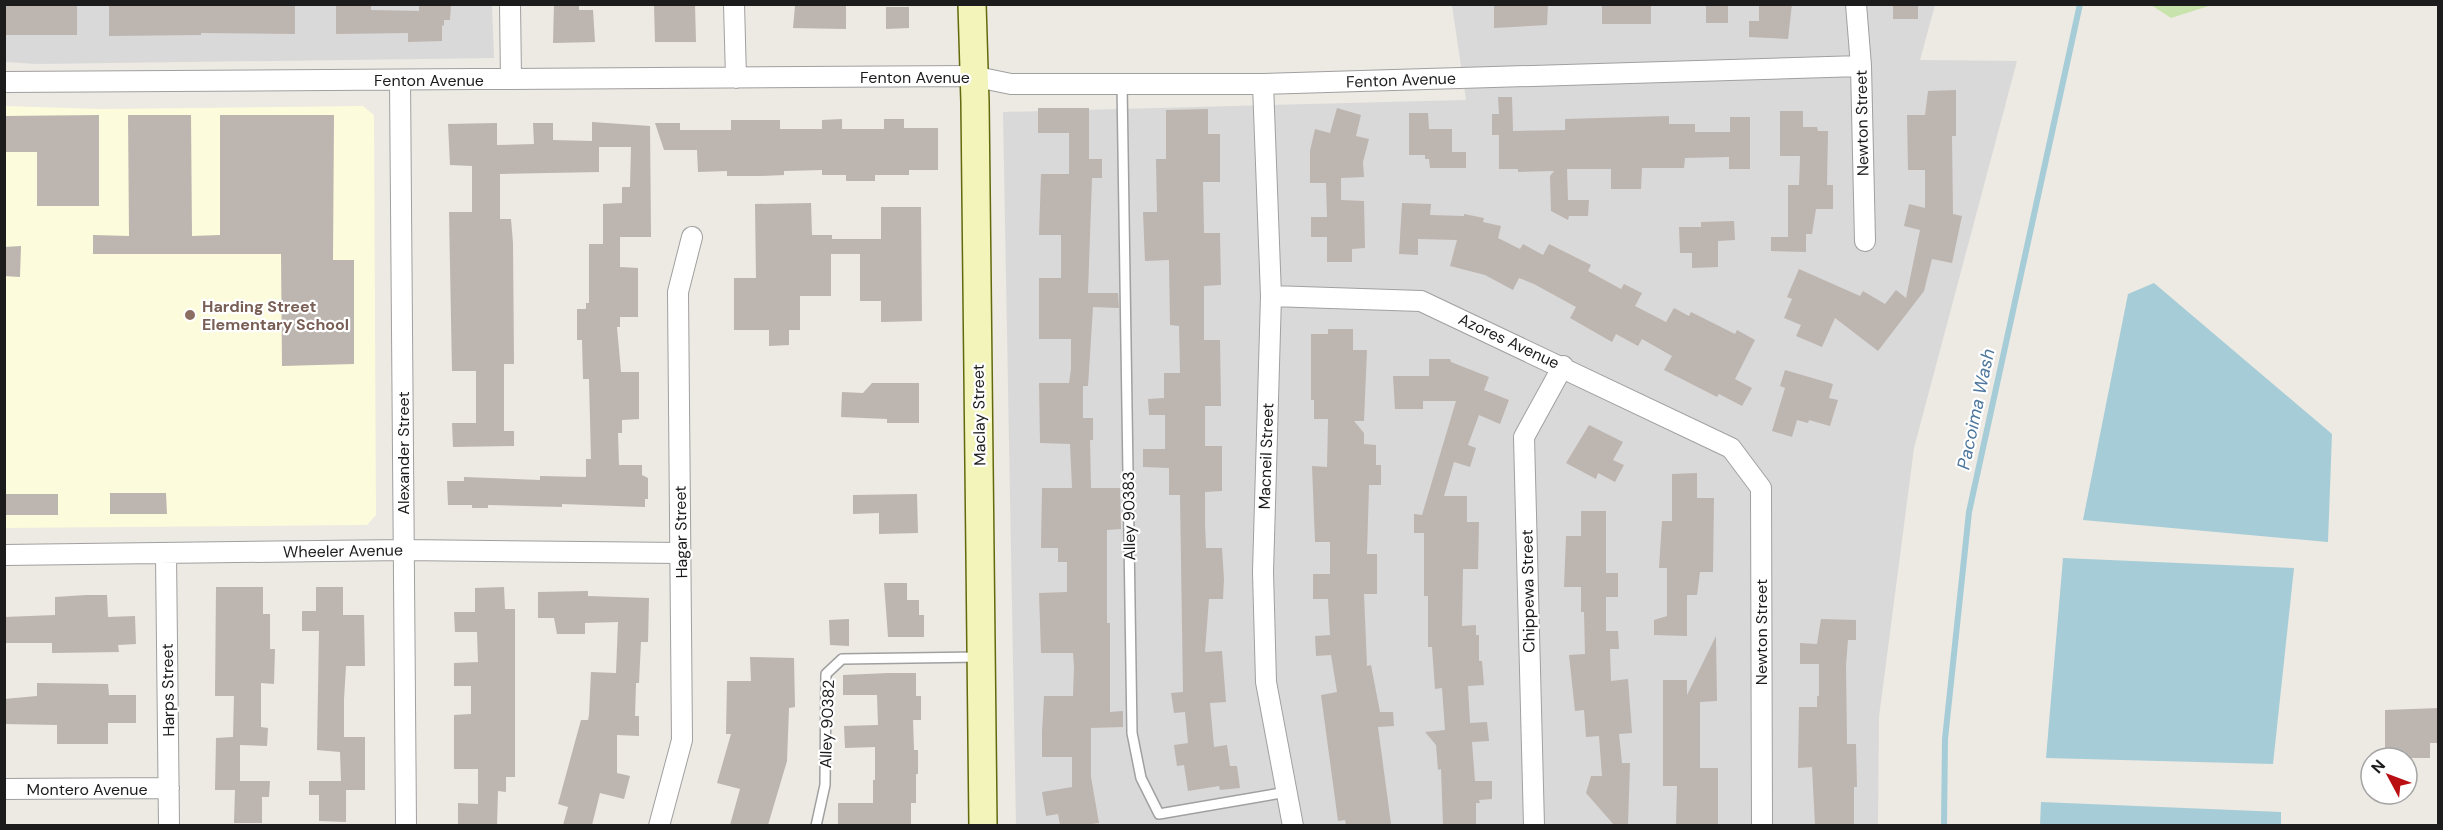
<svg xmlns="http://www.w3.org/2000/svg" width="2443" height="830" font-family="'DM Sans',sans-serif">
  <rect width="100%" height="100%" fill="#ede9e3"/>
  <path fill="#dad9d9" d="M4,5h488l2,53 -457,6 -32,-2z
    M1452,5h483l-15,55 97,1 -103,387 -35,269 -1,108h-862l-13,-713 463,-12z"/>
  <path fill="#fcfbdc" d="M5,106l96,3 262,-3 11,9 2,400 -9,10 -362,3z"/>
  <path fill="#c8e4ac" d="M2151,5h61l-41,13z"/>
  <path fill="#a6cdd7" d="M2154,283l178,151 -4,108 -245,-22 45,-226z
    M2063,558l231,10 -21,196 -227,-6z
    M2041,802l240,10v13h-241z"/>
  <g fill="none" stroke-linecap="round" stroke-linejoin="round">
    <path stroke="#a6cdd7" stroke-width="6" d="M1944,826l1,-87 24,-227 111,-508"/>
  </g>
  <path fill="#bdb5b0" d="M4,4h73v31h-73z
    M109,4h186v30l-94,-1v2l-92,1z
    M336,4h35v6l48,1v-7h32l-1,16h-6v6l-2,-1v16l-34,1v-9l-72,1z
    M554,4h25v6h14l2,32 -42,1z
    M654,4h41l1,38h-41z
    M1494,4h54l-1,21 -53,3z
    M1602,4h49v20h-49z
    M1706,4h22v19h-22z
    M1759,4h33l-4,35 -39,-2v-16h10z
    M1893,4h25v15h-25z
    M795,6h51v23l-53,-1z
    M886,7h23v21l-23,1z
    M1956,90v46h-4l1,78 9,2 -10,47 -20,-4 -8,32 -46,60 -43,-33 -13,29 -26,-11 5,-11 -17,-7 8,-19 -5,-2 12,-28 61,27 3,-5 22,13 11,-14 10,8 14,-68 -16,-4 5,-22 16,4v-38h-17l-1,-55h18l3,-24z
    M1498,97h14l1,34 52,-1v-11l104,-3v8h26v8h35v-15h20v52h-21v-12l-44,1 -1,10h-42l-1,21h-30v-20h-44l1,31h21l-1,16h-19l-1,4 -17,-9 -1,-35 4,-5 -36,1v-3h-19v-34h-7v-21h7z
    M1038,108h51v51h13v19h-10l-4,115h30l1,15 -26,-1 -5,79h-5v32h10v22h-3l1,48h29l1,41 -14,1v93h3v89l13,-1v16l-32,1v49l8,46 -16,2h-23l-2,-11 -12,2 -4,-24 30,-5v-30h-30v-25l2,-36h29l1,-29 -1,-14h-32l-2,-60 28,-1v-30h-9v-14h-17l1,-60h30l-2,-44 -30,-1 -1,-60h30l2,-14v-30h-32v-61h22v-43h-22l2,-61h28v-41h-31z
    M1337,108l24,7 -5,21 13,3 -6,23 1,15 -23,1v22l23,1 1,47 -13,1v13h-25v-25h-16v-20h16l-1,-34h-16v-32l5,-22 15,4z
    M1208,109v25h12v48h-17l1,51h16l1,52 -17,1v54h16l1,66h-16v40h17v45l-17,1v33l1,23h16l2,31 -1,20h-14l-4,53 17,-1 4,51 -16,1 4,44 13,-2 3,21h7l3,22 -20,2 -1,-4 -31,5 -4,-26 -7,1 -3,-21 14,-2 -3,-31 -11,1 -3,-20 12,-1 -3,-197h-11v-27l-26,-1v-18h22v-34h-16l-1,-16 16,-1v-25h16l-1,-47 -9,-1 -1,-65 -24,1 -2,-49h14l-1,-53h10v-49z
    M1780,111h23v16h14l1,4h10l-1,54h6v24h-17l-4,25h-6v18l-35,-1v-14h17v-52h11l1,-29h-20z
    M1409,113h19l1,16h23v23h14v16h-36l-1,-9h-4v-4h-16z
    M99,115v91h-62v-54h-33v-36z
    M128,115h63l1,121 28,-1v-120h114l-1,145h21v104l-72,2 -1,-112h-188v-19l36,1z
    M842,119v10h42v-10h20v9h34v42h-29v5h-34v6h-29v-6h-24v-5l-38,1v4l-25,1h-32v-5l-29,1 -1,-22h-33l-9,-27h25v7h51v-10h49v9h42v-9z
    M592,122l58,4 1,111h-31v30l18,1v49h-18v10h-3l4,45h18v47l-17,1v13h-4l1,32h23v10l6,3v21h-3v8l-83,-3v3l-74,-2v3h-16v-3h-24l-1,-24h17v-4l76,3v-4l46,1v-18h5l-2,-80h-6l-1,-39h-5v-31h9v-6h3v-59h14v-40l19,-1v-16h8l1,-40h-32v25l-99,2v45h11l2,24 1,121h-10v67h10v15l-61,1 -1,-24h24v-52h-24l-3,-159h23v-46l-22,-1 -2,-41 49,-1v22l37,-1 -1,-21h20v17l39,1z
    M811,203l1,32h20v4h49v-32h40l1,114 -41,1v-21h-21v-47h-29v42h-31v34h-11v15l-20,1v-16h-35v-52h22l-1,-74z
    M1402,203l29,1 -1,11 34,1v-2l20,4 -1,4 18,4 -3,12 22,11 3,-5 20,11 6,-11 42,21 -3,6 33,18 3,-5 18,9 -7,13 31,16 8,-14 15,8 2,-4 44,22 2,-4 18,10 -20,39 17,9 -10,18 -23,-12 -2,3 -53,-27 8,-14 -30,-17 -4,7 -22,-12 -4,8 -42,-24 6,-11 -42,-23 -15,-6 -6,12 -28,-15 -35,-9 7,-26 -39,-1v16l-19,-1z
    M1734,221l1,19 -17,1v26l-26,1v-15h-12l-1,-26h22v-5z
    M21,246l-1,31 -16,-1v-29z
    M1328,329h25v21h14l-3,71h-10l10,12v11l12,1v20h5v20h-12l-2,69h10v40h-13l3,72 4,-1 9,47h13l1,14 -16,1 13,97 -45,1 -1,-5 -7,1 -17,-126 16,-3 -6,-37 -15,1 -1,-20 15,-1 -2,-36h-15v-25h17v-32h-15l-3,-76 15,1 1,-48h-14v-19h-3v-66h17z
    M1429,359h21l1,3 38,15 -5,13 25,10 -9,24 -21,-9 -11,30 8,3 -6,19 -16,-5 -10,34h23v26h12l-1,47h-15l-1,57 14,-1v10h3v26h3l2,24 -16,1 2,37 17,-1 2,19 -17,1 3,39h17v18l-13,1 1,3h-4v22h-33l-2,-56 -3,1 -2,-25 -11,-13 20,-2 -3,-42 -7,1 -3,-42h-4v-51h-4v-63h-10v-19l8,1 34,-114h-33v8h-28l-2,-33h36z
    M1785,370l48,14 -4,14 9,2 -8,26 -21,-6 -1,3 -11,-3 -5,17 -20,-6 13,-43 -5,-2z
    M872,383h47v40h-32v-4l-46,-2 1,-25 21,1z
    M1589,425l34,17 -10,18 11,5 -9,17 -17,-9 -2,6 -30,-16z
    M1697,473v25h17l-1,74h-13l-3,23h-10v41l-33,-1v-15l13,-4v-48h-8l3,-47h10v-47z
    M110,493h56l1,21h-57z
    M4,494h54v21h-54z
    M917,494l1,39 -39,1v-21l-26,1v-19z
    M1581,511h25v62h12v24h-12v34h12l1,18h-9l1,32 17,-2 4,54 -13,1 3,29h8l-2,62h-14l-28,-32 5,-17h11l-3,-40 -13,1 -2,-27 -9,1 -6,-56 16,-1 -1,-42h-3v-25h-17l2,-51h15z
    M884,583h23v17h12v15h5v22h-36z
    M216,587h47v27h7v35h5l-1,35 -13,-1v44l7,1 -1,18 -27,-1v36h30l-1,16h-7v26h-28l1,-33h-20l1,-52 17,-1 1,-41h-19z
    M316,587h27v28h21l1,51h-19l-2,33v38h21v53h-19v32l-27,-1v-26h-10v-14h32l-1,-29 -23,-2 2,-119h-17v-20h14z
    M504,587l1,22h10v168h-9v15l-8,-1 -1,34h-39v-22l20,1v-35h-24v-54l17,-1v-28h-17v-23l24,-1 -1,-30h-22l-1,-20h21v-24z
    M588,591v5l61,2 -1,44h-7l-2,41h-3l-1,33h4v20l-22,-1v38l13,3 -6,23 -24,-6 -8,32h-29l5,-18 -10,-3 23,-84h7l1,-5 2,-43 25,1 2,-51 -33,1v11h-28l-3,-16h-16v-26z
    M86,595h21l1,22 27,-1 1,28 -18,1 1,7 -67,1v-10h-48v-26l51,-2v-18z
    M849,619v27l-19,-1 -1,-25z
    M1821,619l35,1v20h-8l-2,25 1,79h9l1,43h-3v38h-39l-3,-58 -14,1 1,-61h18v-11h2v-32h-19v-21l17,1z
    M1716,636l1,65 -17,1v66h18v57h-42l1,-39h-14v-106h24v15z
    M750,657l44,1 1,49 -6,1 -2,53 -19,64h-38l10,-36 -23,-6 14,-49h-5l1,-53h24z
    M888,673h28v23h5v24h-8l1,30h4v24h-2v29h-5v22h-73v-22h35v-23h2v-33l-30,1 -1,-22 34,-1 -1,-30h-34v-20z
    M37,683l71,1 1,11h27v28h-28v21h-51v-19l-53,-1v-25l33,-3z
    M2439,708v35h-9v15h-45v-48z"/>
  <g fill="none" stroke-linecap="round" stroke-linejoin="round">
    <g stroke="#a0a0a0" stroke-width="12">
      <path id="lane" d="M1122,84l10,649 9,45 18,36 128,-22
        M816,826l9,-41 1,-111 16,-15 137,-2"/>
    </g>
    <g stroke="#a0a0a0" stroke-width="22">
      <path id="street" d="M510,4l1,75
        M734,4l2,74
        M1856,4l5,62 4,175
        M400,80l6,746
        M4,82l968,-6 39,8h252l598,-18
        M1263,84l8,212 -8,276 3,110 27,144
        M1271,296l150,5 310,147 30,40 1,338
        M166,554l3,272
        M4,555l400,-5 277,3
        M4,789l165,-1
        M659,826l23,-86 -4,-448 14,-55
        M1534,826l-10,-389 39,-71"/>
    </g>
    <g stroke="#626a0d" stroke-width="30">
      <path id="secondary" d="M972,4l3,98 8,724"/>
    </g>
    <use href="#lane" stroke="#fff" stroke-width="9"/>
    <use href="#street" stroke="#fff" stroke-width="20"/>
    <use href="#secondary" stroke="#f2f4b9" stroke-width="27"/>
  </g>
  <circle fill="#8d6e63" stroke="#fff" stroke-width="2" cx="190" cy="315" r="6"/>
  <g text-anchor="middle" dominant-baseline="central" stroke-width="4.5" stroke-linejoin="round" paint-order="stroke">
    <g font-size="16" fill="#1c1c1c" stroke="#fff">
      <text x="915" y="77">Fenton Avenue</text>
      <text x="429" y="80">Fenton Avenue</text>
      <text transform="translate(1401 80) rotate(-2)">Fenton Avenue</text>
      <text transform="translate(1862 123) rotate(-91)">Newton Street</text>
      <text transform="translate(1509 341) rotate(25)">Azores Avenue</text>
      <text transform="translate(979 415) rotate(-91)">Maclay Street</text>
      <text transform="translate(403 453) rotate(-90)">Alexander Street</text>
      <text transform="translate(1266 456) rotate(-88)">Macneil Street</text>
      <text transform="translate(1129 516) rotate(-91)">Alley 90383</text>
      <text transform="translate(681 532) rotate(-91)">Hagar Street</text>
      <text transform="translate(343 551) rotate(-1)">Wheeler Avenue</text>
      <text transform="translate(1528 591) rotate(-91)">Chippewa Street</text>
      <text transform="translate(1761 632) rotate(-90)">Newton Street</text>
      <text transform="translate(168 690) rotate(-91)">Harps Street</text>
      <text transform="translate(827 724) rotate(-88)">Alley 90382</text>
      <text x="87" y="789">Montero Avenue</text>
    </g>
    <g font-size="16" font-weight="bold" fill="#785e54" stroke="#fff" text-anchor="start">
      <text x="202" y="306">Harding Street<tspan x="202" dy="18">Elementary School</tspan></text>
    </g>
    <g font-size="18" font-style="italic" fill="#4e779d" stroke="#fff">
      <text transform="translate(1976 409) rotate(-78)">Pacoima Wash</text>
    </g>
  </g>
  <rect width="2443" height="830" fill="none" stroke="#1c1c1c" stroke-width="12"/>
  <g transform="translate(2389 776) rotate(311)"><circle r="28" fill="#ffffff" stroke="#a4a4a4" stroke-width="1.5"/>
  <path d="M0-4.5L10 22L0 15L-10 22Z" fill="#b90f13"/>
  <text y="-9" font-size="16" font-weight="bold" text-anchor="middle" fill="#1c1c1c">N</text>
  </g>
</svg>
